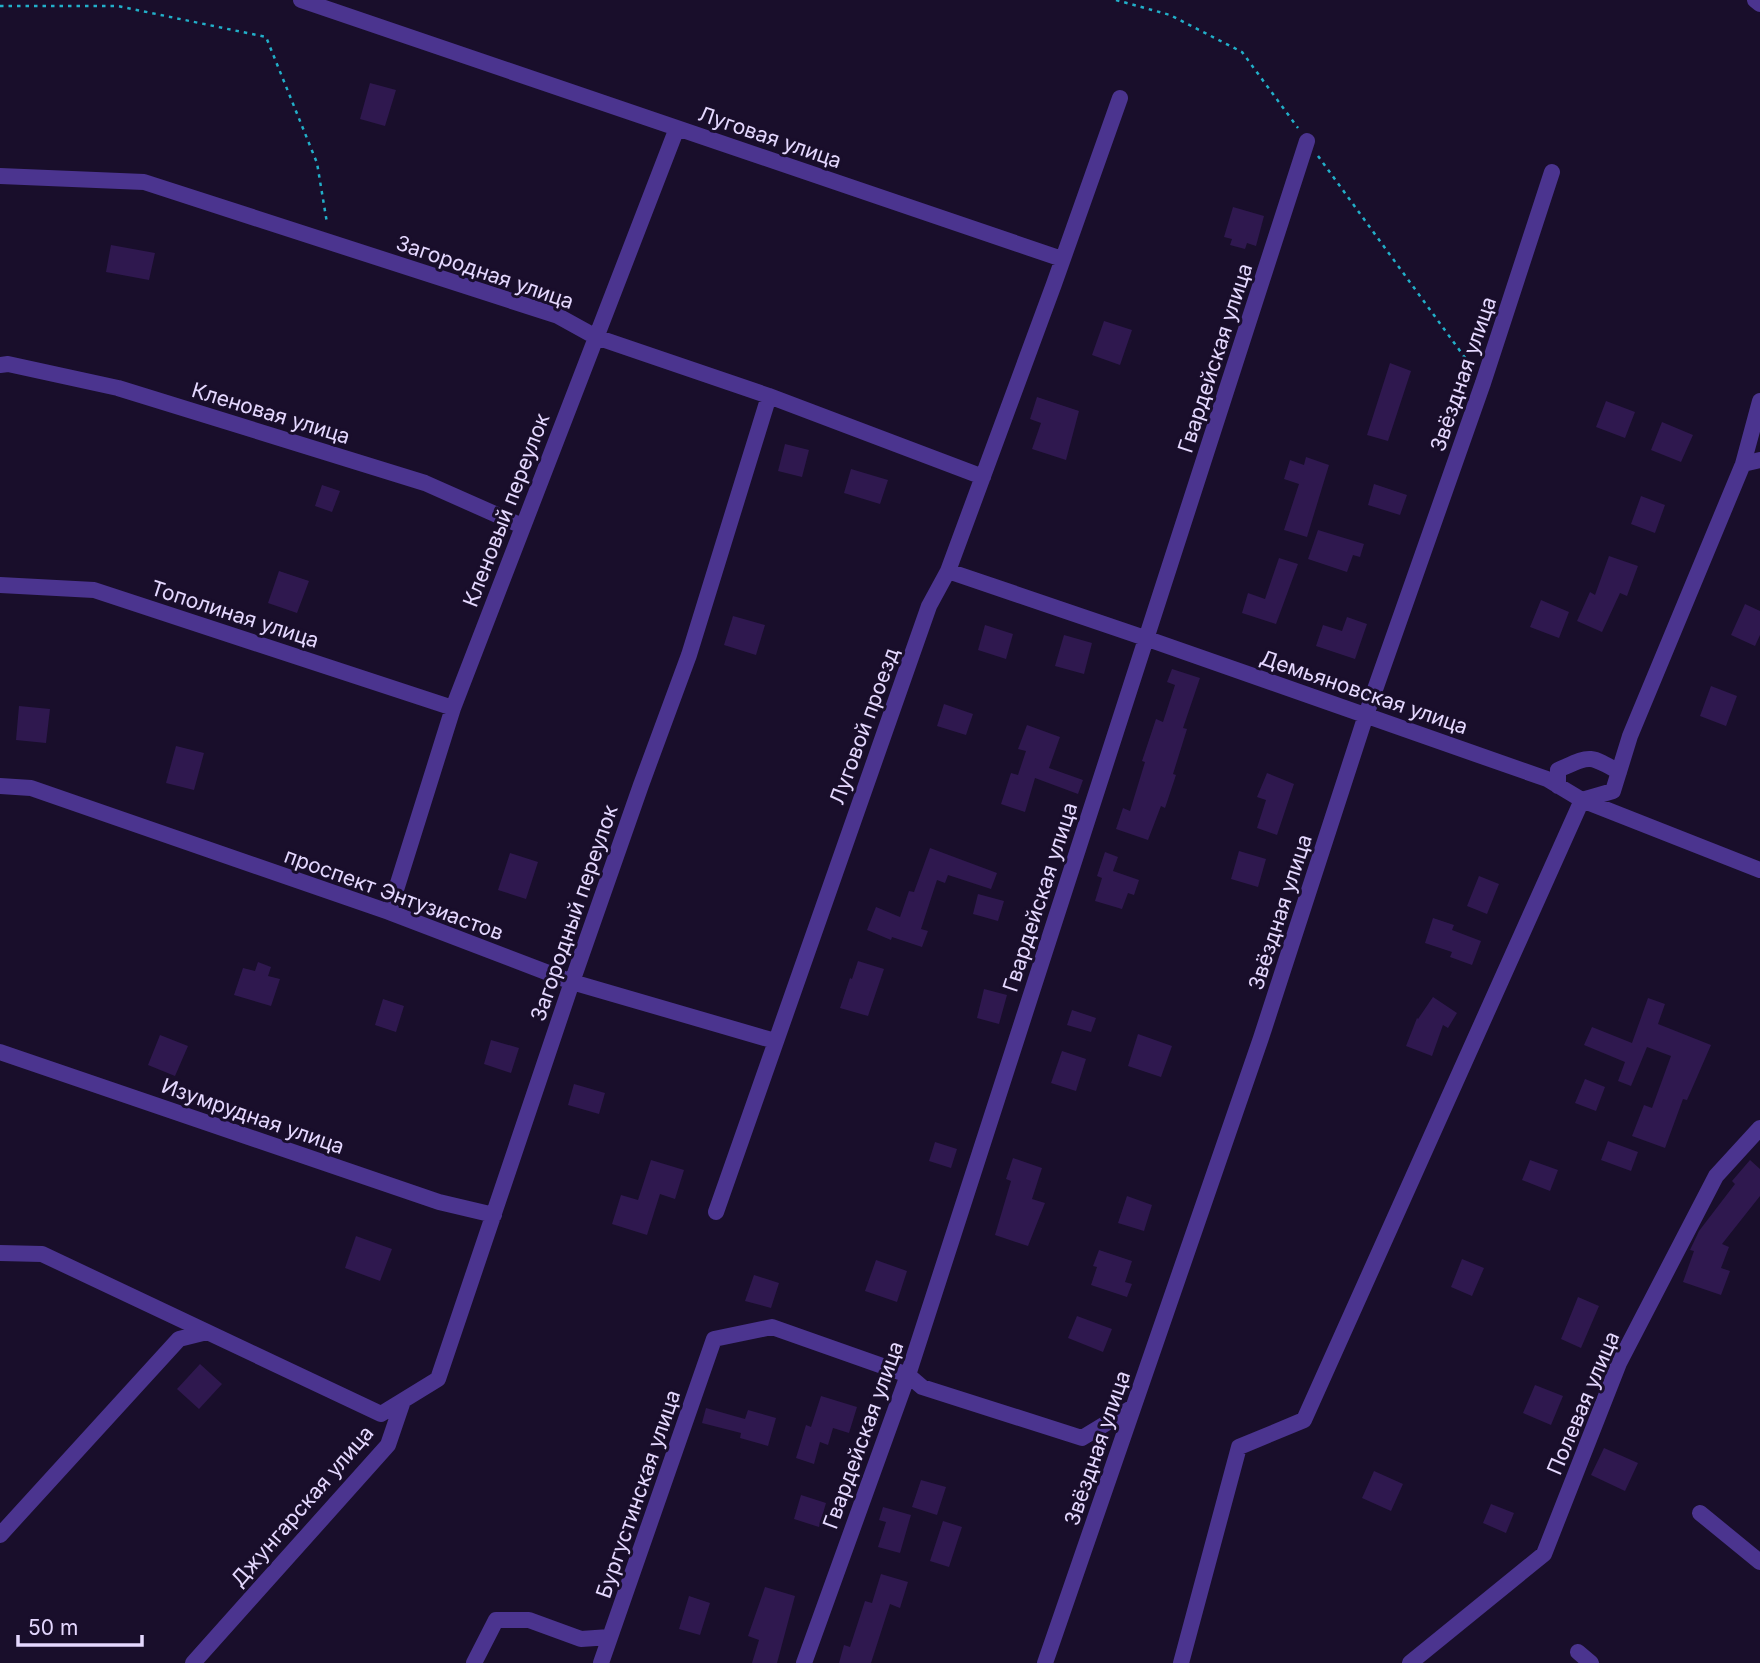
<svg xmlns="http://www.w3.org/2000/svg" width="1760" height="1663" font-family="Inter,sans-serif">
  <rect width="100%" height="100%" fill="#190e2b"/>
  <path fill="#2f184f" d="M370,83l26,7 -11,36 -25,-7z
    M1233,207l31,9 -8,30 -9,-3 -2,6 -15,-4 2,-6 -8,-2z
    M111,245l44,8 -6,27 -43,-8z
    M1104,321l28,9 -12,35 -28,-10z
    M1390,363l21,8 -23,70 -21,-6z
    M1037,397l42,14 -13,49 -34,-11 9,-26 -11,-4z
    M1606,401l29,11 -10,26 -29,-11z
    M1662,422l31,13 -12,27 -30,-12z
    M785,444l24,6 -7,27 -24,-6z
    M1306,457l23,8 -22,72 -23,-7 15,-46 -15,-5 6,-19 14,5z
    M851,469l37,11 -8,24 -36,-11z
    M1374,484l33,11 -7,20 -32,-10z
    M322,485l18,6 -8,21 -17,-6z
    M1641,496l24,9 -10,28 -24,-9z
    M1318,530l46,14 -4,13 -7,-2 -6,17 -39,-13z
    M1609,556l29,10 -11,30 -7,-3 -18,39 -25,-11 13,-29 5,3z
    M1279,558l19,6 -22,60 -34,-11 6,-20 17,6z
    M279,571l30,10 -12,32 -29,-10z
    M1541,600l28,12 -10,26 -29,-11z
    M1745,604l15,7v24l-5,11 -24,-11z
    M733,616l32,9 -9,30 -32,-10z
    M1347,617l20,7 -12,35 -39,-13 7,-21 19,6z
    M985,625l28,9 -7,25 -28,-9z
    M1064,635l28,8 -8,31 -29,-8z
    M1172,669l28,9 -17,50 4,1 -14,45 3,1 -11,33 -4,-2 -13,34 -32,-11 7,-21 7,3 15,-49 -3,-1 14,-42 7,3 12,-37 -8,-3z
    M1711,686l26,10 -11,30 -26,-10z
    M944,704l29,10 -7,21 -29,-9z
    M19,706l31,3 -4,34 -30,-3z
    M1027,725l33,12 -11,31 34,12 -5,14 -43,-16 -10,34 -24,-8 10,-31 7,2 8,-24 -8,-2z
    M176,746l28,7 -10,37 -28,-7z
    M1267,773l27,11 -17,51 -20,-7 9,-28 -9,-3z
    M930,848l67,25 -6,16 -43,-14 -3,8 -8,-3 -16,49 7,2 -6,16 -30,-10 -1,3 -24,-10 9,-23 24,10 9,-26 5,1z
    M1239,851l27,8 -8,28 -27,-8z
    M1105,852l13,5 -5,14 26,9 -5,15 -6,-2 -6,16 -27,-8 7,-23 -5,-2z
    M510,853l28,9 -12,37 -28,-9z
    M1479,876l20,8 -12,30 -20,-8z
    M978,894l26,7 -6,20 -25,-7z
    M1433,918l21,7 -2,5 29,11 -9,24 -22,-8 2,-5 -27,-9z
    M858,961l26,8 -16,47 -28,-8 10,-30 2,1z
    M258,962l13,5 -3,9 12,3 -9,27 -37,-11 9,-27 12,3z
    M984,989l23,6 -8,29 -22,-6z
    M1433,997l24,16 -9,15 -5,-3 -11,31 -26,-10 11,-28 1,1z
    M1648,998l17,6 -7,20 53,21 -24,55 -4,-1 -18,49 -33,-12 12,-31 8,3 19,-52 -24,-9 -16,39 -13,-5 7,-19 -41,-17 8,-18 40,16z
    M383,999l21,7 -8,26 -21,-7z
    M1072,1010l24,8 -5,14 -24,-7z
    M1138,1034l34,12 -11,31 -33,-11z
    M160,1035l28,11 -13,30 -27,-11z
    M491,1040l28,8 -8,25 -27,-9z
    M1062,1051l24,8 -10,32 -25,-8z
    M1585,1079l20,8 -9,24 -21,-8z
    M574,1084l31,9 -6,21 -31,-9z
    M1608,1141l30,11 -7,19 -30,-11z
    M935,1142l22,7 -6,19 -22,-7z
    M1013,1158l29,10 -10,31 13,4 -17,43 -33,-11 16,-54 -5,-2z
    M651,1160l33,10 -9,29 -15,-5 -13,41 -35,-11 9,-29 17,5z
    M1530,1160l28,10 -8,21 -28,-11z
    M1750,1160l10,9v27l-38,48 7,3 -8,21 9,3 -9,24 -38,-13 11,-31 -4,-1 9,-19 36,-47 -3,-3z
    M1127,1196l25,9 -8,26 -26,-8z
    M356,1236l36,13 -12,32 -35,-13z
    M1099,1250l33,11 -7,21 7,2 -5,13 -36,-12 6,-18 -4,-1z
    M1462,1259l22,9 -12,28 -21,-9z
    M876,1260l31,11 -10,31 -32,-11z
    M754,1275l25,8 -8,25 -26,-7z
    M1578,1297l21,9 -18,42 -20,-9z
    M1077,1316l35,13 -9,23 -35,-14z
    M200,1364l22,20 -23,25 -22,-20z
    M1535,1385l28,11 -12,29 -28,-12z
    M821,1396l36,11 -8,26 -16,-5 -5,17 -8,-3 -6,22 -18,-6 10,-33 5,2z
    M706,1408l39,11 3,-9 28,8 -8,28 -28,-8 1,-5 -39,-10z
    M1604,1448l34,15 -13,28 -34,-16z
    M1374,1471l29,13 -12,27 -29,-13z
    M921,1480l25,7 -9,28 -25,-8z
    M801,1495l25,8 -7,24 -25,-8z
    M1491,1504l23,9 -8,20 -23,-10z
    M883,1507l28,8 -11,38 -22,-6 8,-25 -7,-2z
    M943,1521l19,6 -13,40 -19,-6z
    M881,1574l27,8 -8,26 -10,-4 -19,59h-32l5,-18 6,2 15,-46 7,2z
    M765,1587l30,9 -18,67h-25l7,-23 -11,-4z
    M689,1596l21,7 -10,32 -21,-6z"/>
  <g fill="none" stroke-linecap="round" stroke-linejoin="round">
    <path stroke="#22afc9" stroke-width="2.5" stroke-dasharray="3.5 5" stroke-linecap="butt" d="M1116,0l54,15 72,37 56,76
      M0,6h118l148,31 51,126 10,60
      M1318,156l153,210"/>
    <path stroke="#4b348f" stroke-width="16" d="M301,0l761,259
      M1755,0l5,4
      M0,176l144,6 414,134 38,21 173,59 214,81
      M0,365l8,-1 110,24 307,95 97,43
      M1743,464l17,-4
      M948,571l197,67 402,141 35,21 178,70
      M0,585l94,5 359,118
      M0,786l31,2 358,124 183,70 203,59
      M1558,786v-16c32,-14 30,-16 61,2
      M389,912l64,-204 224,-580
      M0,1052l439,150 55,13
      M716,1212l213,-606 19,-35 106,-287 66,-186
      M0,1253l42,1 339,160 57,-35 134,-397 69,-197 48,-130 80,-259
      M1700,1513l60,49
      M0,1535l179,-196 28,-7
      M1578,1652l13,11
      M193,1663l195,-218 15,-44
      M474,1663l22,-43h33l52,19 29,-2
      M601,1663l113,-324 58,-12 136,48 14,12 160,51 51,-31
      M804,1663l104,-288 399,-1234
      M1045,1663l216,-625 105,-323 117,-332 69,-211
      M1181,1663l58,-216 65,-27 278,-620 31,-9 17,-55 113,-272 17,-63
      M1410,1663l134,-109 75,-191 97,-187 44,-48"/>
  </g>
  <g text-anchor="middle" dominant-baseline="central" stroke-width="6" stroke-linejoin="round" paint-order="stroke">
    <g font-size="21" fill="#e5d8ff" stroke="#190e2b">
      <text transform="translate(770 137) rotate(19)">Луговая улица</text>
      <text transform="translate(485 272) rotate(19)">Загородная улица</text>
      <text transform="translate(1215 358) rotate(-72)">Гвардейская улица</text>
      <text transform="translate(1463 374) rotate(-71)">Звёздная улица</text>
      <text transform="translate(271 413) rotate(17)">Кленовая улица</text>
      <text transform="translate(506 510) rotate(-69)">Кленовый переулок</text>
      <text transform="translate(235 614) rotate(18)">Тополиная улица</text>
      <text transform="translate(1364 692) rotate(19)">Демьяновская улица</text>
      <text transform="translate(864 726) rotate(-70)">Луговой проезд</text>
      <text transform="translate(394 894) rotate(20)">проспект Энтузиастов</text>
      <text transform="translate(1040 897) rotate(-72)">Гвардейская улица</text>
      <text transform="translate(1280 912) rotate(-72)">Звёздная улица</text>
      <text transform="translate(574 913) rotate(-71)">Загородный переулок</text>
      <text transform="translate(253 1116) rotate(19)">Изумрудная улица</text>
      <text transform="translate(1583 1403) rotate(-67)">Полевая улица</text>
      <text transform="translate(863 1435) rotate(-70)">Гвардейская улица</text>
      <text transform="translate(1097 1448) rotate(-71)">Звёздная улица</text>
      <text transform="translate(638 1494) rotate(-71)">Бургустинская улица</text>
      <text transform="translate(302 1506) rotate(-49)">Джунгарская улица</text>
    </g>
  </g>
  <path d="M18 1635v10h124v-10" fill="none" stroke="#e5d8ff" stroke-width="3.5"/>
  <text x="28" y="1635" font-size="21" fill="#e5d8ff" stroke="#190e2b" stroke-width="5" paint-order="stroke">50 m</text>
</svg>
